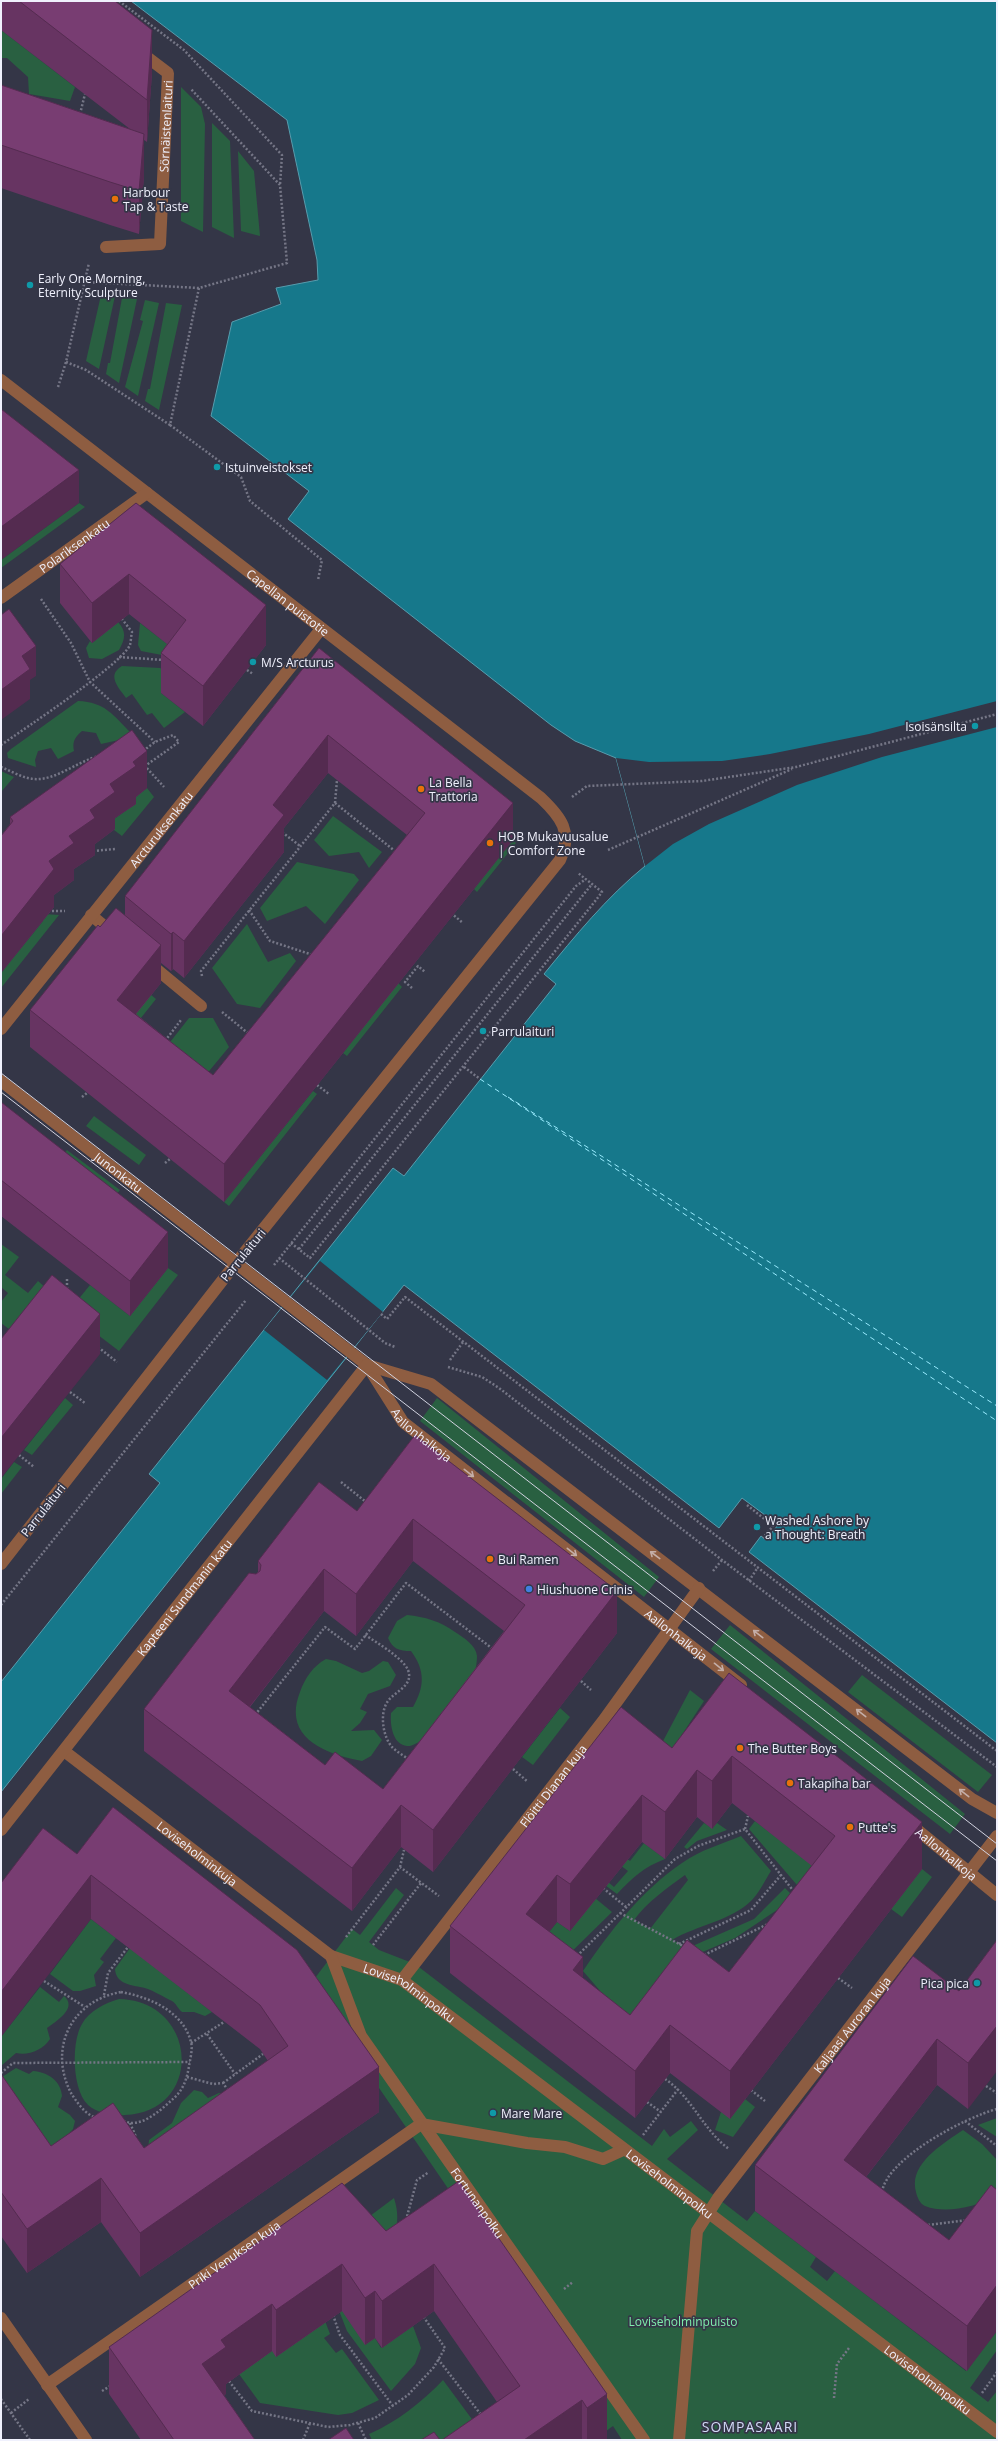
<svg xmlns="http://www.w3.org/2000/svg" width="998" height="2441" font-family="'Open Sans',sans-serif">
  <rect width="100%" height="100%" fill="#343647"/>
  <path fill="#296041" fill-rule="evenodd" d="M1,30l74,57 -5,14 -41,-7 -1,-17 -21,-19h-6z
    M181,87l20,20 4,17 -2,108 -22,-11z
    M212,123l18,18 4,97 -22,-11z
    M238,151l16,20 6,65 -19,-5z
    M101,295l14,1 -16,73 -13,-8z
    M122,298l15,1 -18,84 -13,-9 2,-11h2z
    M145,300l14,3 -21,93 -13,-9 18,-66 -3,-1z
    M166,303l16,2 -23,105 -14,-9 3,-12h2z
    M79,503l6,4 -84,61v-8z
    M118,622c9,10 7,17 1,28l-17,9 -13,-1 -3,-10 4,-7 2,2z
    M140,623l39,30 -12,3 -26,-5 -3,-6z
    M122,666l38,2 14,7 -13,18 24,19 -21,16 -12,-15 -5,2 -15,-21 -6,4c-9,-12 -19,-23 -4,-32z
    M78,701c27,1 35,14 53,32l-12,7 -18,4 -5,-11 -14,-2c-7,6 -10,11 -8,20l-16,8 -7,-11 -13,3 -3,9 1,7 -28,-9 -1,-5 4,-4z
    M1,771l13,6 -13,15z
    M147,788l7,9 -32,39 -8,-6 -4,-8 25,-18 -2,-5z
    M333,816l49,36 -13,16 -10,-16 -30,4 -15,-16z
    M513,840l3,3 -39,49 -3,-3z
    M297,862l57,12 5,6 -34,44 -19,-18 -39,15 -7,-13z
    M43,914l16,1 -58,73v-15l42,-52z
    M247,924l21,38 22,-9 6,8 -36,47 -23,-4 -25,-36z
    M137,983l19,16 -27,34 -5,-4z
    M398,983l4,4 -55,69 -4,-3z
    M189,1018h24l16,29 -24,29 -38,-30z
    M313,1091l4,3 -88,112 -5,-4z
    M94,1116l52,39 -7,10 -53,-39z
    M67,1150l53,40 -8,10 -53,-40z
    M1,1244l18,13 -14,18 23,18 10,-12 9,8 -34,43 -12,-9v-21l7,-9 -7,-6z
    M168,1268l10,7 -59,76 -51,-39 22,-27 40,31z
    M65,1398l8,7 -41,50 -8,-5z
    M437,1398l222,179 -15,20 -224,-176z
    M14,1462l8,5 -21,27v-15z
    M407,1615c18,2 33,6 48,17 9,6 21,13 22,24 0,8 -2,18 -5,24 -7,15 -49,69 -65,66 -15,-2 -17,-22 -16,-33l6,-6h16c12,-21 12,-37 -2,-56 -12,0 -18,-2 -23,-13l9,-17z
    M730,1625l235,189 -15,20 -239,-185z
    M326,1659l10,2 26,12 7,-2 14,-10 5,1 8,13 -6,11 -22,8 -8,15 7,3 -7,11 -9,8 23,-1 8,10 -11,16 -9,5c-37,-7 -80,-23 -62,-69 5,-14 13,-26 26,-33z
    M862,1675l130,100 -14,17 -130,-100z
    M690,1690l14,11 -34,52 -8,-10z
    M560,1708l10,9 -37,48 -11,-8z
    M755,1821l69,53 -21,18 -54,-63z
    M704,1823l8,5 5,-5 10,7 -30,11 -10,8 -3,-2z
    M741,1836l30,35c-6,9 -11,21 -19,29 -21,21 -55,25 -80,40l16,8 66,-29 31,-31 10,10 -60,40 -44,19 -65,64 -43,-50c27,-40 59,-81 99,-108 18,-13 40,-19 59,-27zM685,1875l3,5 -38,49 -16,-9c13,-18 33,-32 51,-45z
    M644,1843l21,16c-21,8 -33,19 -48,35l-12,-9 3,-3 6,5 14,-16 -8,-6 2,-10 8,6z
    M922,1869l10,8 -30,40 -11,-8z
    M396,1888l8,7 -35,47 10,8 36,14 237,182 12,-17 6,8 21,-16 7,9 -31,29 80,62 8,-10 61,46 -6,10 17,14 8,-10 131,100 31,-40v19l-27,38 18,14 9,-11v49h-375l-9,-14 -11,8 -133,-215 -160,-233 43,-57 8,6z
    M595,1898l17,14 -57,56 -22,-16 24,-30 13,9z
    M91,1919l25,19 -16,21 4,3 -10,13 2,11 -16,5h-7l-23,-17z
    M130,1948l82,64 -7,4 -11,-4h-12c-4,-3 -6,-9 -10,-11 -9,-4 -22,-13 -32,-14 -11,-2 -24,-4 -25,-18z
    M40,1987l19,15 5,-6c14,12 -8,25 -17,32l3,11c-7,11 -22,17 -34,14l-15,13v-29z
    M119,1999c80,2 85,113 6,116 -13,1 -28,-2 -37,-10 -16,-15 -17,-63 -6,-81 7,-13 23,-21 37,-25z
    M16,2068l13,6 4,-3c15,1 28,10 29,25l-4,11 12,8 5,6 -2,8 -36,42 -36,-84 1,-10z
    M194,2090l8,2 6,6 11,-5 6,2 -77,55 1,-10 23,-17 9,-20z
    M745,2099l10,8 -22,30 -18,-7 6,-18z
    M997,2118v19l-19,-12z
    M963,2130l19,14 15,16v38c-22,7 -49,17 -72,8 -5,-2 -8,-9 -9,-14 -8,-28 28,-49 47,-62z
    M394,2198c5,16 4,26 -1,42l-31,-18z
    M336,2303l39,35 6,10 32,-22 8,22 -6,16 -24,27 -44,-60z
    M322,2313l8,21 -6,4 12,15 6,-4 37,51 -27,13 -14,2 -78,-12 -21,-29z
    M443,2380l31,42 1,18h-103l-3,-6c28,-12 53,-32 74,-54z"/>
  <path fill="#16788b" stroke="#579cad" d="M131,1h866v1742l-248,-191 12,-16 5,4 12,-15 -5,-4 -31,-23 -23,30 -315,-243 -403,507v-110l159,-199 -11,-9 244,-306 11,8 152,-192 -12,-10c31,-38 62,-76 101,-108l-29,-108 -41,-17 -24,-16 -263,-206 21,-28 -98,-75 21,-94 49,-18 -5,-16 42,-8 -1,-20 -30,-140z"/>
  <path fill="#343647" d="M997,701v26l-115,30 -85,28 -88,39 -36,20 -28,22 -29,-108 33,4 73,-1 48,-7 99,-20z
    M320,1261l63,51 -56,68 -63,-50z"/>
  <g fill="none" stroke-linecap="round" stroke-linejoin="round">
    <path stroke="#99ebfe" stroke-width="1" stroke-dasharray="5 4" stroke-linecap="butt" d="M480,1079l517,342
      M508,1097l489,309"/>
    <path stroke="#757686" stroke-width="2.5" stroke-dasharray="2 2" stroke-linecap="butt" d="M119,1l65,49 98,105 -2,30
      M80,114l5,-20
      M85,282l114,6 88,-25 -7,-78 -89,-96
      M66,362l20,8 84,55 29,-137
      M58,387l8,-25 23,-99
      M170,425l71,52 9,24 72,59 -4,20
      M41,599l30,44 19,39 65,60
      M119,657l45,3
      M247,670l6,4
      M1,745c23,-16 120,-80 129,-100 1,-4 1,-9 2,-13l-10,-13
      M143,751l12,-9 18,-7 6,7 -34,24 19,21
      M1,767c10,4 21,11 33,12 21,2 44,-18 65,-23
      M572,797l15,-11 115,-5 94,-14 201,-53
      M335,803l2,-23
      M282,832l18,14
      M608,850l184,-81
      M93,851l22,-2
      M249,910l21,31 43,14
      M48,911h17
      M451,913l12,10
      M202,976l-1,-5 134,-168 61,49
      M412,988l-7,-6 13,-16 7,6
      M222,1012l27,22
      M165,1041l16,-21
      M464,1067l16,12
      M317,1085l12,9
      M82,1097l5,-4
      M165,1163l5,-4
      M291,1243l19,15 286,-358 6,-8 -24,-19
      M299,1249l293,-365
      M279,1258l106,85 10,4
      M274,1265l302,-379 10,-7
      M67,1279v12
      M381,1314l6,5 18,-22 592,454
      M98,1347l19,15
      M450,1360l13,-18
      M448,1367l34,10 17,11 223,172 275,207
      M70,1392l15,11
      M19,1455l15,12
      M341,1482l25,20
      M747,1505l26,21 -10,12
      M713,1571l9,-11
      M749,1581l9,-14
      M1,1605l245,-305
      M365,1635c11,7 38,23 43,35 6,16 -13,21 -20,31 -9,12 -5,36 4,46 5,5 12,9 18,13
      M581,1681l10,9
      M255,1715l70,-88 30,22 51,-66 87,66
      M513,1769l15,13
      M745,1829l3,-13
      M400,1867l4,-17
      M603,1888l23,19
      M620,1913l65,34
      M346,1937l54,-70 39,29
      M679,1944l72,-34 30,-35
      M373,1945l48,-62
      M704,1955l64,-31
      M577,1956l98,-97 23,-13 47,-17 50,64
      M838,1978l14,10
      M44,1981l41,26
      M121,1992c28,5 62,19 70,50 2,7 -1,18 -2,24 -2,13 -6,24 -15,32 -12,11 -28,26 -44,25 -4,-1 -8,-3 -12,-3 -8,-1 -16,0 -24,-3 -10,-4 -18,-16 -23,-24 -23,-45 0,-92 50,-101z
      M104,1995l4,-22 20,-26
      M207,2034l28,40
      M191,2043l33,-21
      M1,2073l12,-10 177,-1
      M187,2077l26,7 10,-1 6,9
      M665,2079c27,18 38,51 64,70
      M223,2083l40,-29
      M986,2086l11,7
      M751,2090l14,11
      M647,2102l14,10
      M965,2121l32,25
      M130,2123l6,14
      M643,2135l36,-47
      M882,2192c5,-34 84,-75 115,-83
      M406,2220l11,-40 12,-8
      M928,2225l39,-5
      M564,2289l9,-7
      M333,2315l7,20 53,71
      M438,2359l44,57
      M229,2381l23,30 76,16 22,-2 25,-7 33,-23 26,-28 11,-19 -22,-32
      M102,2391l10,-6
      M982,2393l15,-21
      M834,2398l3,-34 12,-16
      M1,2399l29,41
      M11,2413l18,-14
      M358,2423l8,17
      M303,2440l7,-17"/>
    <g stroke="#8e5d41" stroke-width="12">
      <path id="s1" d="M106,247l54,-3 8,-171 -29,-22"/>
      <path id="s2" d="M1,380l540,418c20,19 32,34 19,62l-324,403 -235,301"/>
      <path id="s3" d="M1,598l146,-105"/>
      <path d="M91,915l24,20"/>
      <path d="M149,963l52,43"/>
      <path id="s4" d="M1,1029l320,-400"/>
      <path id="s5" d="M1,1081l366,284 36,57 338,263"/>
      <path d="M367,1365l64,19 541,415 25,14"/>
      <path id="s6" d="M64,1751l267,205 71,24 595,452"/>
      <path id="s7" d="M910,1824l87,71"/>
      <path id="s8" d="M1,1830l366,-465"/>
      <path id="s9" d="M331,1956l30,80 283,404"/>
      <path id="s10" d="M402,1980l201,-259 96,-133"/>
      <path d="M1,2318l85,122"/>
      <path id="s11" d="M47,2385l374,-261 106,19 38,4 38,12 20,-9"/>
      <path id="s12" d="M679,2440l18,-209 21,-33 279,-362"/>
    </g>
    <path stroke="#d2d3e0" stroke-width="1" d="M1,1073l996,771
      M1,1092l996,769"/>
  </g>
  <path fill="#673462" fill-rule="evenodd" d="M1,1h114l37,72 -5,69 -3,-2v37l-5,57 -29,-9 -109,-37v-103l129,44 -129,-99z
    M136,503l130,142 -63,81 -42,-33v-40l6,-9 -38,-30 -37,29 -32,-40v-39z
    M319,648l194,192 -289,362 -194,-155v-37l70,-83 25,-12v-19zM328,773l79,62 -194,240 -77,-61 25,-31v-20l10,8 2,-2 11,9 100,-126v-24z
    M147,788l-11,9v7l-21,14v11l-20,15v11l-21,14v11l-20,15v12l-53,66v-137l9,-12v-7z
    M1,1102l167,166 -38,48 -129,-100z
    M415,1435l202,198 -184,239 -32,-25 -49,64 -208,-160v-42l112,-135 2,-2v-11l99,-50zM413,1561l91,70 -121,158 -58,-24 -75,-58 74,-96 32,25z
    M729,1673l193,196 -192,250 -60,-46 -35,45 -185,-145v-47l222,-178zM732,1803l80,63 -83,106 -99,43 -47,-37 -34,-47 8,-9 13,9 72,-89 23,17 32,-42 15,12z
    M113,1807l266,305 -239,165 -39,-55 -74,51 -26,-37v-162l50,72 93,2 124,-87 -8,-12 -169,-130 -14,-65z
    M997,1940l-29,169 -31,-24 -71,92 83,63 42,-55 -24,186 -212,-160v-46l204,-174z
    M459,2181l148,259h-165l55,-38 -63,-91 -52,37 -7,-10 -10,7 -23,-34 -66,46 -4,-6 -46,33v10l-2,1 31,45h-114l-32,-46v-47l277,-116z"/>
  <path fill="#542b50" d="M152,30v43l-5,69v-42z
    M144,134v43l-5,57v-43z
    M79,470v33l-78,57v-33z
    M129,574v40l-37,29v-40z
    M266,605v40l-63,81v-40z
    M36,646v30l-6,4v19l-29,21v-30l21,-34z
    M328,735v38l-44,55v24l-100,126v-37l89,-136z
    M147,751v37l-11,9v7l-21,14v11l-20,15v11l-21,14v11l-20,15v12l-53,66v-37l48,-75 61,-77 23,-22z
    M513,803v37l-289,362v-38z
    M173,932v37l-2,2v-37z
    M161,945v38l-44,54v-37z
    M168,1232v36l-38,48v-35z
    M100,1314v40l-99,124v-40z
    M413,1519v42l-57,75v-42z
    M324,1569v42l-95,122v-42z
    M617,1591v42l-184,239v-42z
    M732,1756v47l-20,26v-48z
    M697,1770v47l-32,42v-47z
    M642,1795v47l-72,89v-47z
    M401,1805v42l-49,64v-43z
    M922,1822v47l-192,250v-48z
    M91,1875v44l-90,118v-45z
    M557,1875v47l-31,39v-47z
    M583,1957v47l-10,-34z
    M670,2025v48l-35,45v-47z
    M997,2026v45l-29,38v-46z
    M937,2039v46l-93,120v-45z
    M379,2067v45l-239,165v-44z
    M101,2178v44l-74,51v-44z
    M342,2264v47l-66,46v-47z
    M434,2264v47l-52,37v-47z
    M997,2285v46l-30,40v-45z
    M375,2291v47l-10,7v-47z
    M272,2304v47l-46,33v10l-24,17v-47l19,-24z
    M607,2394v46h-20v-32z
    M582,2400v40h-58z"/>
  <path fill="#783d72" stroke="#542b50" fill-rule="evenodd" d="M19,1h96l37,29 -5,70z
    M1,85l143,49 -5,57 -29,-9 -109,-37z
    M1,409l78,61 -78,57z
    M136,503l130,102 -63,81 -42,-33 25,-33 -57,-46 -37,29 -32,-39z
    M9,609l27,37 -14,10 8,13 -29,21v-75z
    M319,648l194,155 -289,361 -194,-154 68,-85 2,2 16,-19 45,37 -44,55 96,75 212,-262 -97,-78 -55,70 11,10 -100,126 -11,-9 -2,2 -46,-38z
    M132,730l15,21 -14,11 3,4 -26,18 5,8 -25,18 5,8 -26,18 5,7 -25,18 5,8 -53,67v-100l12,-15 -3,-4z
    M1,1102l167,130 -38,49 -129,-101z
    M52,1275l48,39 -99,124v-99z
    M415,1435l202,156 -184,239 -32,-25 -49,63 -208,-159 105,-136 7,1 4,-3 1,-6 -3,-4 61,-79 38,29zM413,1519l112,86 -142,184 -48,-37 -10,13 -96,-74 95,-122 32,25z
    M729,1673l193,149 -192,249 -60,-46 -35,46 -185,-145 171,-219 51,41zM732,1756l103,80 -106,136 -42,-32 -57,75 -57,-45 10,-13 -57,-43 31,-39 13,9 72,-89 23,17 32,-42 15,11z
    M113,1807l184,143 82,117 -239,166 -39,-55 -74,51 -26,-37v-118l50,72 62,-43 31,45 144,-102 -28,-41 -169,-130 -90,117v-109l42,-55 34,26z
    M997,1940v86l-29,37 -31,-24 -93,121 105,80 42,-55 6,5v95l-30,41 -212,-161 158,-209 46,35z
    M459,2181l148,213 -20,14 -5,-8 -58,40h-82l78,-54 -86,-122 -52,37 -7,-10 -10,7 -23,-34 -66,46 -4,-6 -51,36 5,7 -24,17 53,76h-81l-65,-93 233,-164 44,48z
    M346,2428l8,12h-26z
    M434,2432l6,8h-19z"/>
  <defs><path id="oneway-shaft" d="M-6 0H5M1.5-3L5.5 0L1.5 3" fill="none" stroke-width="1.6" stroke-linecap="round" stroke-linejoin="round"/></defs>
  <g stroke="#c4aea8">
    <use href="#oneway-shaft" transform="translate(469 1473) rotate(38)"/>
    <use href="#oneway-shaft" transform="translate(572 1552) rotate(38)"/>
    <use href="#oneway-shaft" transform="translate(655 1555) rotate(-143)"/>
    <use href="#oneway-shaft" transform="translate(758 1634) rotate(-142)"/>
    <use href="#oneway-shaft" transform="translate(719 1667) rotate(39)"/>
    <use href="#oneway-shaft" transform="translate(861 1713) rotate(-142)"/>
    <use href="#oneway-shaft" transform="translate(964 1793) rotate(-142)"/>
  </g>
  <g fill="#e8710a" stroke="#343647" stroke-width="1.5">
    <circle cx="115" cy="199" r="4"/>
    <circle cx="421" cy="789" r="4"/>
    <circle cx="490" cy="843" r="4"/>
    <circle cx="490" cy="1559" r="4"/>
    <circle cx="740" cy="1748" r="4"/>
    <circle cx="790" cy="1783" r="4"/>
    <circle cx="850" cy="1827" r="4"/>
  </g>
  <g fill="#0f9aa8" stroke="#343647" stroke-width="1.5">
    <circle cx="30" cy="285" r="4"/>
    <circle cx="217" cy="467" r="4"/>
    <circle cx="253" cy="662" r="4"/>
    <circle cx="975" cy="726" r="4"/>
    <circle cx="483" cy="1031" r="4"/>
    <circle cx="757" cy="1527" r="4"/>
    <circle cx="977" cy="1983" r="4"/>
    <circle cx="493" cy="2113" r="4"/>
  </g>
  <circle fill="#3f7fe0" stroke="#343647" stroke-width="1.5" cx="529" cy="1589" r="4"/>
  <g text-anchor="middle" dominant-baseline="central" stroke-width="3.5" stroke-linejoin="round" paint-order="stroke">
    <g font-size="12" fill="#f0f1fd" stroke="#343647">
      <text stroke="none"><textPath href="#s1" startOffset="172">Sörnäistenlaituri</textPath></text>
      <text stroke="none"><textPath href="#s3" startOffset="90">Polariksenkatu</textPath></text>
      <text stroke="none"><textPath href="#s2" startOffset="363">Capellan puistotie</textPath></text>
      <text stroke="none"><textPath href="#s4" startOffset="256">Arcturuksenkatu</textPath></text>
      <text stroke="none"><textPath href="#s5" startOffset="149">Junonkatu</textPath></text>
      <text transform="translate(243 1255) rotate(-51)">Parrulaituri</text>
      <text stroke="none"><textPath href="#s5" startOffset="553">Aallonhalkoja</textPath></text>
      <text transform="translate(43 1510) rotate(-52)">Parrulaituri</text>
      <text stroke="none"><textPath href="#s8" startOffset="296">Kapteeni Sundmanin katu</textPath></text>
      <text stroke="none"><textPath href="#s5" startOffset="877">Aallonhalkoja</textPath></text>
      <text stroke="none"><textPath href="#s10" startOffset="246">Flöitti Dianan kuja</textPath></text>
      <text stroke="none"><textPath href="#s6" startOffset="168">Loviseholminkuja</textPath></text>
      <text stroke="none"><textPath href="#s7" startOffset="47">Aallonhalkoja</textPath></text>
      <text stroke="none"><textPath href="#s6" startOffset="424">Loviseholminpolku</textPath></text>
      <text stroke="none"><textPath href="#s12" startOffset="468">Kaljaasi Auroran kuja</textPath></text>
      <text stroke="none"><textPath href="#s6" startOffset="748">Loviseholminpolku</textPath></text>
      <text stroke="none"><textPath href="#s9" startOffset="289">Fortunanpolku</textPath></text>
      <text stroke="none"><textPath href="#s11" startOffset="228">Priki Venuksen kuja</textPath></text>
      <text stroke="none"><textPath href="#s6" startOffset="1072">Loviseholminpolku</textPath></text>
    </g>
    <g font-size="12" fill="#f0f1fd" stroke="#343647" text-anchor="start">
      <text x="123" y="192">Harbour<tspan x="123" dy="14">Tap &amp; Taste</tspan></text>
      <text x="38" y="278">Early One Morning,<tspan x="38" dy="14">Eternity Sculpture</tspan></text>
      <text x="225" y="467">Istuinveistokset</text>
      <text x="261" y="662">M/S Arcturus</text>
      <text x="967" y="726" text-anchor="end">Isoisänsilta</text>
      <text x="429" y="782">La Bella<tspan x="429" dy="14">Trattoria</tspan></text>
      <text x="498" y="836">HOB Mukavuusalue<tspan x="498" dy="14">| Comfort Zone</tspan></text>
      <text x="491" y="1031">Parrulaituri</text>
      <text x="765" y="1520">Washed Ashore by<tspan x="765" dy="14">a Thought: Breath</tspan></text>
      <text x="498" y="1559">Bui Ramen</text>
      <text x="537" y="1589">Hiushuone Crinis</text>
      <text x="748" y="1748">The Butter Boys</text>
      <text x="798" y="1783">Takapiha bar</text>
      <text x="858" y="1827">Putte's</text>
      <text x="969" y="1983" text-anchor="end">Pica pica</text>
      <text x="501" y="2113">Mare Mare</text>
    </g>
    <g font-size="12" fill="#7fefad" stroke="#343647">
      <text x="683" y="2321">Loviseholminpuisto</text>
    </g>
    <g font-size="14" letter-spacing="1" fill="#d2d9f6" stroke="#343647">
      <text x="750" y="2426">SOMPASAARI</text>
    </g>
  </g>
  <rect width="998" height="2441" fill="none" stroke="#f0f1fd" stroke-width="4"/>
</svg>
